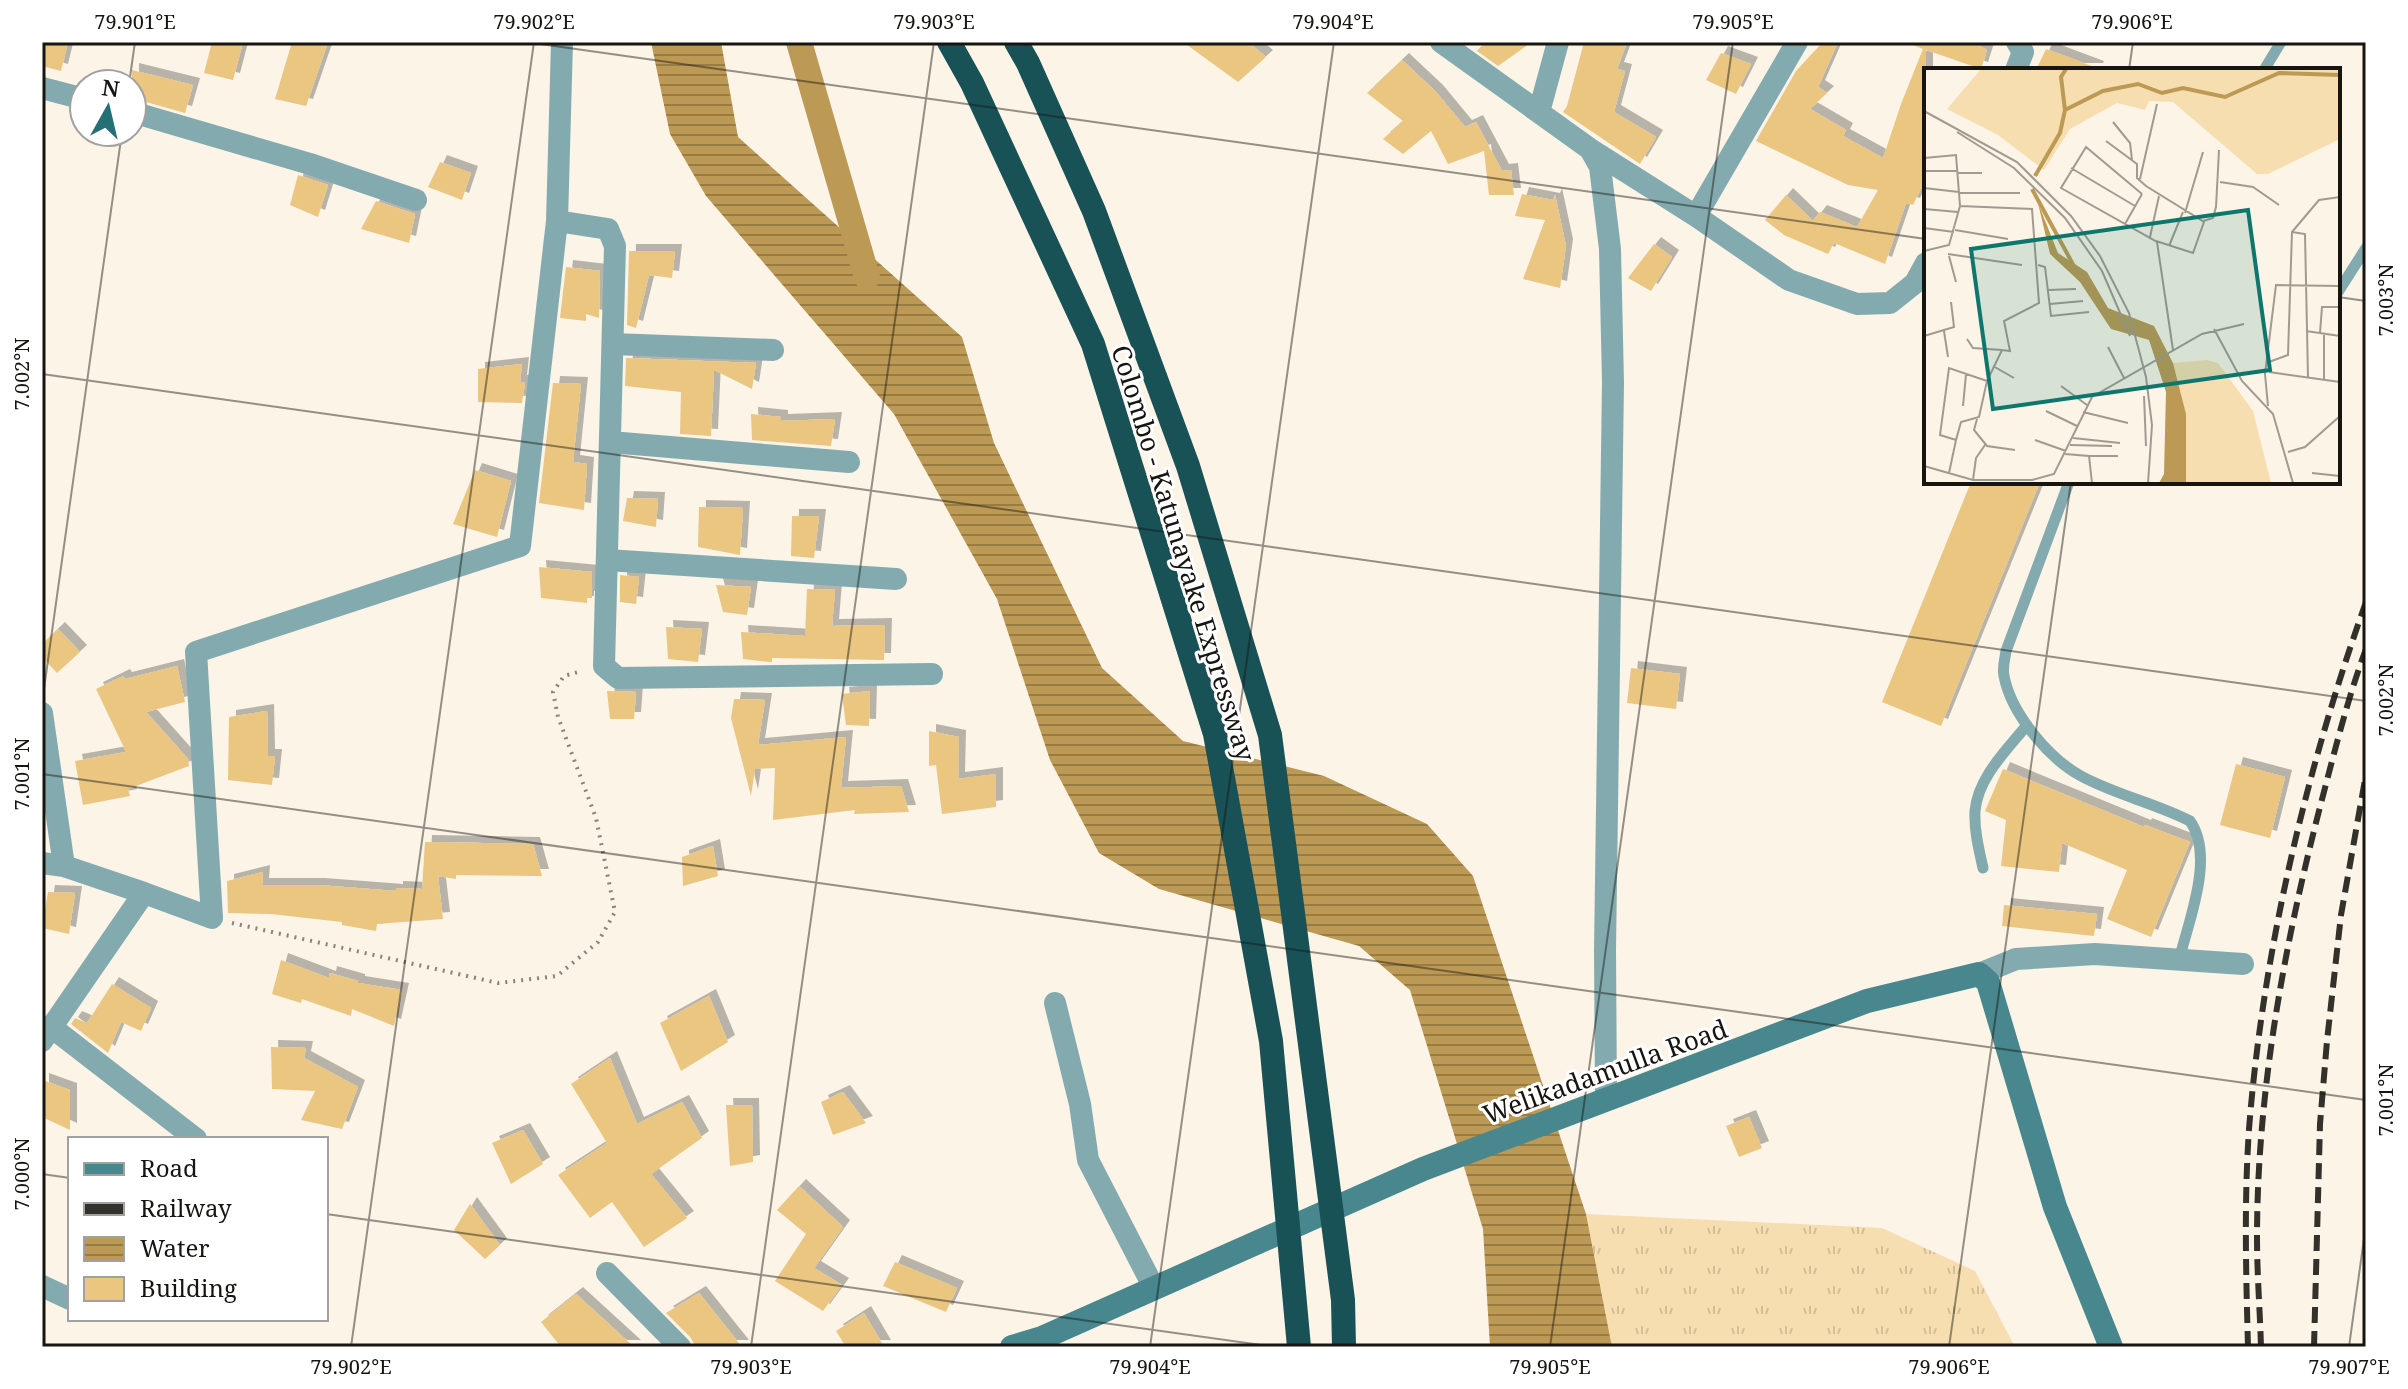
<svg xmlns="http://www.w3.org/2000/svg" width="2408" height="1389" font-family="'Noto Serif',serif">
  <defs>
    <pattern id="grass-tufts" width="24" height="20" patternUnits="userSpaceOnUse" patternTransform="scale(2)"><rect width="24" height="20" fill="#f6deb1"/><path d="M3 7l-1-3M5 7V3M7 7l1-3M15 17l-1-3M17 17v-4M19 17l1-3" fill="none" stroke="#d2be97"/></pattern>
    <pattern id="water-rules" width="6" height="5" patternUnits="userSpaceOnUse" patternTransform="scale(2)"><rect width="6" height="5" fill="#bc9954"/><path d="M0 2.5h6" fill="none" stroke="#987c44"/></pattern>
    <filter id="shadow"><feDropShadow dx="7" dy="-7" stdDeviation="0" flood-color="#0004"/></filter>
  </defs>
  <rect width="100%" height="100%" fill="#fbf4e7"/>
  <path fill="url(#grass-tufts)" d="M1586,1214l296,14 93,43 40,76h-403z"/>
  <path fill="url(#water-rules)" d="M651,42h70l17,95 224,200 32,106 108,225 81,73 141,35 103,48 46,52 113,338 26,133h-122l-7,-118 -73,-239 -51,-44 -200,-57 -60,-36 -49,-93 -53,-161 -103,-185 -188,-218 -36,-62z"/>
  <g fill="none" stroke-linecap="round" stroke-linejoin="round">
    <path stroke="#bc9954" stroke-width="26" d="M799,42l68,235"/>
  </g>
  <path fill="#eac681" filter="url(#shadow)" d="M42,42h26l-7,29 -19,-5z
    M212,42h31l-10,38 -29,-7z
    M292,42h36l-22,64 -31,-7z
    M1183,42h65l18,15 -28,25z
    M1485,42h47l-34,24 -21,-15z
    M1584,42h43l-10,27 8,2 -11,41 42,25 -16,27 -77,-52 4,-6z
    M1823,42h15l-20,45 9,6 -17,16 36,21 -3,6 40,22 18,-54 22,-55 -10,-4 1,-3h58l15,8 -6,19 -55,-19v128l-13,27 -7,-2 -21,61 -51,-21 -6,11 -44,-19 -19,-15 21,-25 27,26 7,-9 37,15 21,-37 -30,-5 -92,-44 40,-70z
    M2046,49l51,19 -1,2h-60z
    M1721,53l30,11 -15,30 -30,-14z
    M1402,60l34,32 29,35 11,-5 26,49 9,-1 3,25h-25l-5,-44 -36,13 -17,-33 -28,23 -20,-15 20,-18 -36,-28z
    M132,70l61,15 -8,28 -53,-15z
    M440,162l31,11 -9,27 -34,-13z
    M298,175l30,10 -10,32 -28,-12z
    M1522,194l31,6 2,-5 11,51 -6,42 -37,-9 22,-59 -30,-4z
    M376,201l39,13 -6,29 -48,-14z
    M1654,244l18,13 -21,34 -23,-13z
    M629,251h46l-3,27 -23,-3 -13,53 -9,-3z
    M566,267l34,4 -1,47 -13,-4v7l-26,-3z
    M626,358l130,5 -4,26 -38,-19 -3,66 -31,-2 1,-42 -56,-6z
    M522,364l-2,18h5l-3,21 -44,-1v-33z
    M553,383l28,1 -8,78 14,2 -3,46 -45,-7z
    M751,414l30,3v4l54,-2 -4,27 -79,-6z
    M475,470l36,11 -14,56 -44,-13z
    M1971,482h69l-99,244 -59,-24z
    M627,498l31,1 -2,28 -33,-6z
    M699,507l44,1 -3,47 -42,-8z
    M792,516h27l-5,42 -23,-2z
    M539,567l53,5v26h-5v5l-46,-5z
    M620,575l19,2 -3,27 -16,-2z
    M716,585l35,2 -4,28 -24,-3z
    M807,589l28,1 -3,36 53,-1 -1,35 -112,-2v4h-3l-26,-3 -2,-27 64,4z
    M666,627l36,2 -4,33 -30,-3z
    M58,629l22,23 -23,21 -15,-16v-13z
    M177,666l8,36 -39,10 42,47 1,7 -61,23 2,7 -47,9 -8,-44 51,-9 -30,-63 27,-13 2,3z
    M1631,668l49,6 -4,35 -49,-6z
    M607,691l29,1 -2,27h-24z
    M870,691l-1,35 -23,-1 -4,-31z
    M734,699l31,1 -7,45 88,-8 -5,51 60,-2 8,26 -55,2 1,-4 -82,10 2,-52 -20,1 -4,27 -20,-78z
    M267,711l1,45h7l-3,29 -44,-5 1,-63z
    M929,731l30,6 -1,42 38,-5v33l-54,7 -6,-49 -7,1z
    M2236,764l49,13 -15,61 -50,-13z
    M2003,769l141,58 1,-2 45,17 -39,95 -44,-18 20,-49 -65,-27 -3,29 -58,-6 5,-46 -21,-9z
    M425,842l108,2 9,32 -86,-1v4l-18,-3 5,43 -66,5 -1,7 -34,-6v-3l-71,-8 -43,-1 -1,-32 36,-9 -1,13h56l78,6v-3l26,1z
    M713,846l5,30 -35,10 -1,-29z
    M48,892l27,1 -6,41 -27,-6z
    M2004,905l93,9 -3,22 -92,-10z
    M281,960l48,18 1,-5 28,8v2l44,7 -8,36 -42,-17 -1,7 -49,-17 -1,4 -29,-9z
    M112,984l39,24 -10,23 -20,-9 -13,31 -37,-29 4,-6 12,5z
    M709,996l19,46 -47,29 -21,-48z
    M271,1047l35,1 -2,10 54,29 -16,42 -41,-9 14,-29 -43,-2z
    M610,1058l27,66 45,-22 20,36 -51,36 36,44 -43,29 -32,-45 -22,16 -32,-43 49,-32 -36,-59z
    M42,1080l28,10v40l-28,-13z
    M843,1092l23,31 -33,12 -12,-33z
    M726,1105h26l1,57 -23,4z
    M1749,1117l13,31 -23,9 -13,-31z
    M523,1130l20,34 -32,20 -19,-41z
    M799,1186l44,41 -29,41 28,17 -19,26 -48,-30 31,-47 -29,-24z
    M470,1204l30,41 -15,14 -31,-29z
    M895,1262l62,26 -11,24 -63,-26z
    M699,1293l43,54h-46l-6,-10 -24,-24z
    M576,1294l58,53h-73l-20,-25z
    M864,1313l20,34h-38l-10,-16z"/>
  <g fill="none" stroke-linecap="round" stroke-linejoin="round">
    <path stroke="#89847b" stroke-width="4" stroke-dasharray="2 6" stroke-linecap="butt" d="M232,923l266,60 59,-7 41,-34 17,-30 -19,-94 -38,-101 -5,-25 11,-16 18,-5"/>
    <path stroke="#83abaf" stroke-width="11" d="M2264,70l17,-28
      M2338,292l28,-44
      M2069,482l-63,169c-1,8 -4,17 -2,25 7,37 44,82 77,100 35,19 74,27 109,45 25,35 -1,99 -11,139
      M1983,868c-4,-18 -9,-38 -8,-57 3,-34 32,-61 52,-86"/>
    <path stroke="#83abaf" stroke-width="22" d="M1441,42l149,107 10,18 10,82 3,133 -8,569 1,148
      M2016,70l7,-18 -6,-10
      M42,88l42,11
      M132,112l178,52 106,36
      M1539,112l19,-70
      M1590,149l106,67 93,64 68,24 33,-1 25,-20 11,-20
      M1696,216l101,-174
      M557,221l51,8 7,17 -11,420 14,12 314,-4
      M613,344l160,6
      M610,442l239,20
      M607,560l289,19
      M42,713l22,153
      M42,863l22,3 80,27
      M1979,974l37,-15 79,-5 148,10
      M1055,1003l25,101 8,56 66,128
      M50,1026l146,113
      M42,1041l102,-148 68,25 -16,-266 324,-106 37,-325 5,-179
      M607,1273l73,74
      M42,1286l28,13"/>
    <path stroke="#47878d" stroke-width="24" d="M1012,1347l30,-9 381,-169 444,-168 112,-27 9,8 67,225 56,140"/>
    <path stroke="#185156" stroke-width="24" d="M949,42l23,41 121,261 122,390 56,307 28,306
      M1016,42l12,21 66,148 94,255 82,269 73,565 1,47"/>
    <path stroke="#33312b" stroke-width="6" stroke-dasharray="16 8" stroke-linecap="butt" d="M2248,1347c-2,-73 -4,-146 1,-218 14,-178 57,-359 117,-527
      M2261,1347c-1,-36 -4,-73 -4,-109 0,-145 27,-292 63,-431 14,-53 27,-107 46,-158
      M2314,1347l6,-223 7,-83 14,-126 25,-141"/>
  </g>
  <path fill="none" stroke="#171510" stroke-width="2" stroke-opacity="0.45" d="M526,42l1400,197M2129,70l4,-28M129,84l6,-42M2338,297l28,4M42,374l2324,327M42,703l80,-571M42,774l2324,326M42,1174l28,4M326,1214l949,133M351,1347l183,-1305M751,1347l183,-1305M1150,1347l184,-1305M1550,1347l183,-1305M1949,1347l122,-865M2349,1347l17,-123"/>
  <g text-anchor="middle" dominant-baseline="central" stroke-width="6" stroke-linejoin="round" paint-order="stroke">
    <g font-size="26" fill="#171510" stroke="#fff">
      <text transform="translate(1184 553) rotate(73)">Colombo - Katunayake Expressway</text>
      <text transform="translate(1605 1071) rotate(-20)">Welikadamulla Road</text>
    </g>
  </g>
  <g transform="translate(1924 68)">
    <rect width="416" height="416" fill="#fbf4e7"/>
    <path d="M57,1h359v70l-72,35h-11l-84,-72 -24,-1 -4,9 -28,-7 -47,26 -26,41 -46,-35 -51,-26zM283,292l11,3 35,48 18,72h-85v-68l-13,-52z" fill="#f6deb1"/>
    <path d="M114,135l20,50 29,19 21,36 46,18 19,37 13,51v69h-27l5,-9 2,-82 -17,-52 -38,-11 -31,-47 -30,-28z" fill="#bc9954"/>
    <path fill="none" stroke="#bc9954" stroke-width="4" d="M141,42l38,-19 35,-7 24,9 21,-5 42,9 54,-24 61,2M111,108l25,-43 5,-23 -4,-33 5,-8M108,121l43,79"/>
    <path fill="none" stroke="#a09b91" stroke-width="2" d="M0,43l93,51 54,54 29,40 29,57 17,64 6,48 -4,58M189,54l17,21 2,17M33,64l57,36 51,50 37,53 28,65M182,73l31,23v14l9,8 58,36 -11,31 -37,-12M0,90l32,-3 4,51 -11,39 -25,6M147,100l64,38M0,103h33M33,105h25M216,111l17,-75M296,114l33,5 26,18M0,120l35,4M35,125h61M218,126l-56,-47 -25,41 96,54 16,108M36,138l72,3 7,94 -35,18 6,30 -8,-1 -15,31M0,141l34,3M261,145l18,-61M279,153l10,-3 3,-11 3,-57M201,156l17,-30M0,160l30,4M31,162l53,9M368,164l13,2 3,143M226,169l9,-41M245,178l14,-34M24,186l74,11M25,188l7,26M114,197l7,2 6,49 38,-4M124,222l28,-1M126,236l33,-3M290,261l28,52 31,33 20,69M20,263l4,26M382,263l34,5M396,265l2,-26h18M400,266v45M0,268l30,-9 -3,-25M43,271l6,9 29,2M184,279l16,31M345,294l19,-7 4,-123 27,-32 21,-3M69,298l21,12M345,304l71,10M137,318l26,19M220,328l2,50M39,338l3,-32M344,338l-3,-32 11,-89 64,1M122,343l31,15M159,344l45,11M53,351l-3,11 13,16 28,4M149,370l47,5M111,372l31,11M146,377l42,1M364,384l17,-5 35,-31M141,386l24,2 3,27M165,388h29M0,398l49,14h59l22,-6 38,-77 110,-63 42,-10M25,405l7,-33 5,-18 18,-5 8,-36 -38,-13 -9,67 16,5M388,405l28,3M49,412l3,-22 9,-13"/>
    <path fill="#0f766e" fill-opacity="0.15" stroke="#0f766e" stroke-width="4" d="M324,142l22,160 -277,39 -22,-160z"/>
    <rect width="416" height="416" fill="none" stroke="#171510" stroke-width="4"/>
  </g>
  <rect width="2408" height="1389" fill="none" stroke="#ffffff" stroke-width="88"/>
  <rect x="68" y="1137" width="260" height="184" fill="#ffffff" stroke="#a2a19f" stroke-width="2"/>
  <rect x="84" y="1163" width="40" height="12" fill="#47878d" stroke="#a2a19f" stroke-width="2"/>
  <text x="140" y="1177" font-size="24" fill="#171510">Road</text>
  <rect x="84" y="1203" width="40" height="12" fill="#33312b" stroke="#a2a19f" stroke-width="2"/>
  <text x="140" y="1217" font-size="24" fill="#171510">Railway</text>
  <rect x="84" y="1237" width="40" height="24" fill="url(#water-rules)" stroke="#a2a19f" stroke-width="2"/>
  <text x="140" y="1257" font-size="24" fill="#171510">Water</text>
  <rect x="84" y="1277" width="40" height="24" fill="#eac681" stroke="#a2a19f" stroke-width="2"/>
  <text x="140" y="1297" font-size="24" fill="#171510">Building</text>
  <g transform="translate(108 108) rotate(8)"><circle r="38" fill="#ffffff" stroke="#a2a19f" stroke-width="2"/>
  <path d="M0-6L14 30L0 20L-14 30Z" fill="#256f77"/>
  <text y="-12" font-size="22" font-weight="bold" text-anchor="middle" fill="#171510">N</text>
  </g>
  <rect x="44" y="44" width="2320" height="1301" fill="none" stroke="#171510" stroke-width="3"/>
  <g font-size="20" text-anchor="middle" fill="#171510">
    <text x="135" y="29">79.901°E</text>
    <text x="534" y="29">79.902°E</text>
    <text x="934" y="29">79.903°E</text>
    <text x="1333" y="29">79.904°E</text>
    <text x="1733" y="29">79.905°E</text>
    <text x="2132" y="29">79.906°E</text>
    <text transform="translate(2386 300) rotate(-90)" y="7">7.003°N</text>
    <text transform="translate(22 374) rotate(-90)" y="7">7.002°N</text>
    <text transform="translate(2386 700) rotate(-90)" y="7">7.002°N</text>
    <text transform="translate(22 774) rotate(-90)" y="7">7.001°N</text>
    <text transform="translate(2386 1100) rotate(-90)" y="7">7.001°N</text>
    <text transform="translate(22 1174) rotate(-90)" y="7">7.000°N</text>
    <text x="351" y="1374">79.902°E</text>
    <text x="751" y="1374">79.903°E</text>
    <text x="1150" y="1374">79.904°E</text>
    <text x="1550" y="1374">79.905°E</text>
    <text x="1949" y="1374">79.906°E</text>
    <text x="2349" y="1374">79.907°E</text>
  </g>
</svg>
